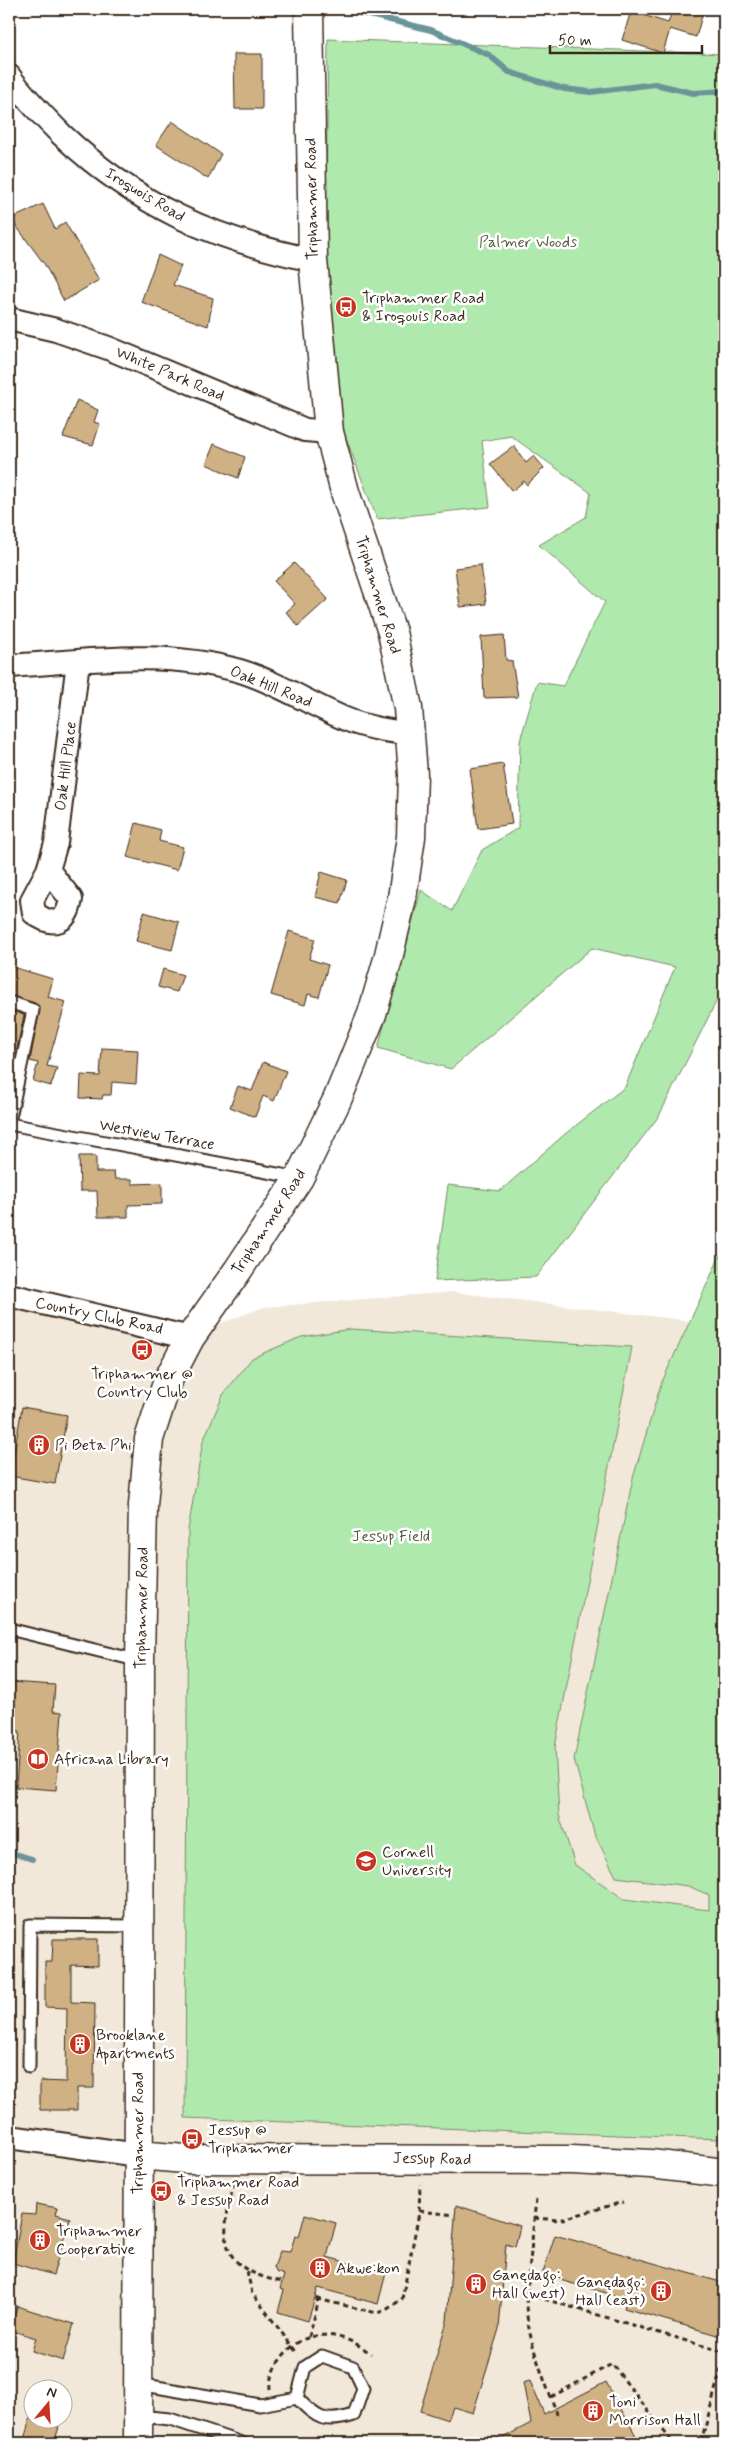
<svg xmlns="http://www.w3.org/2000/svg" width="733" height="2452" font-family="Mynerve,sans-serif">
  <rect width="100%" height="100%" fill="#fff"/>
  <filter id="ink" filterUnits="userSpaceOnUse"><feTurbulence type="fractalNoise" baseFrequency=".02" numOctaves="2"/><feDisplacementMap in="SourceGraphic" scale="10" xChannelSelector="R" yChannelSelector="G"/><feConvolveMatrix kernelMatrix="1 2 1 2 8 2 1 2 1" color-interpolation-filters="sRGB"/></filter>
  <g filter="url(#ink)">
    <path fill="#f1e8da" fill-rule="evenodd" d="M453,1292l271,33v1118h-715v-1145l186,35 69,-26zM32,2390h30v30h-30z"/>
    <path fill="#b0e9ad" stroke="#768a66" d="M328,39l395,15 1,-3v935l-65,130 -123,161 -101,4 13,-96 52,6 65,-57 60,-47 50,-120 -83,-19 -141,121 -73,-21 43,-158 31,21 30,-61 36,-22 2,-87 17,-59 26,4 42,-84 -66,-57 47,-28 5,-24 -80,-57 -29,5 8,66 -113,12 -53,-138z
      M724,1247v765l-7,-2 2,129 -534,-21 3,-588 15,-89 20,-46 29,-37 49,-21 50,-8 281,18 -77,400 4,68 16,50 49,34 85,11v-15l-21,-9 -72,-9 -22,-44 -20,-74 59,-281 28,-94z"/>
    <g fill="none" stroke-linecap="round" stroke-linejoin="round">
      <path stroke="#6b9498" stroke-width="6" d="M345,9l86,21 58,25 20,17 55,17 27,3 64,-8 38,9 31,-2
        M9,1852l23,7"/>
    </g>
    <path fill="#cfb183" stroke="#3b2a1e" d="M673,9h31l-8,28 -26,-8 -7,24 -41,-13 9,-29 37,12z
      M234,54h28v55h-27z
      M172,121l49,33 -13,25 -52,-34z
      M43,204l12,25 10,-7 34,58 -35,21 -19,-36 -34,-46z
      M158,255l23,11 -8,19 40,13 -5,28 -67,-24z
      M77,400l21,10 -4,12 6,2 -7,21 -30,-8z
      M214,444l31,13 -7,21 -32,-14z
      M514,446l12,17 8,-7 10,12 -17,17 -3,-4 -12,10 -22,-27z
      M294,563l34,36 -30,27 -12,-14 9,-8 -21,-23z
      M481,565l5,39 -26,3 -5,-39z
      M504,635l2,25 6,1 6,36 -34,1 -3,-61z
      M503,764l9,60 -34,5 -8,-60z
      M136,823l25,7 -2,11 24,6 -6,23 -50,-13z
      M321,872l26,8 -7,23 -25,-6z
      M144,912l35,10 -7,28 -36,-9z
      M289,931l26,8 -6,20 19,6 -9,32 -11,-3 -3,11 -34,-10z
      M9,966l44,13 -5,18 18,5 -19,64 10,2 -6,18 -18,-5 5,-18 -8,-2 10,-53 -5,-5 -26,-8z
      M163,969l20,6 -6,17 -19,-5z
      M9,1010l15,5 -9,42 -6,-2z
      M102,1048l36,2 -2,34 -24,-2 -1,13h-8l-1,4 -22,-1 1,-23 19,1z
      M263,1062l23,9 -12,30 -11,-5 -8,21 -25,-10 8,-21 14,5z
      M79,1156h17v16h18l1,7h17v5l30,-1v21l-34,1v12h-30l-1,-26h-17z
      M22,1407l45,8 -12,69 -45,-8z
      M9,1682l46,3 -2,26 9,1 -6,78 -40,-3 4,-56 -11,-1z
      M53,1939h45v27l-27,-1v37l24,1 -1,85h-17v22h-37v-29l26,1 1,-74 -22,-1v-45h7z
      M36,2204l22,4 -2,6 14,4 -17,57 -40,-12 9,-49 13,1z
      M456,2205l64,21 -5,21 -9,-3 -7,85 -26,84 -20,-6 -5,13 -28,-9 27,-90z
      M305,2214l31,9 -9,34 59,16 -8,31 -60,-16 -10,33 -30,-9 6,-22 -4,-1 4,-14 -8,-3 -2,-5 6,-16 10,1 5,-16 4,1z
      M555,2235l169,48v54l-100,-29 3,-9 -85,-24z
      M17,2306l57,18 -11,37 -31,-10 4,-13 -26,-8z
      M530,2381l14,33 62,-32 34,61h-147l38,-20 -8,-40z
      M30,2419l29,8 -5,16h-31z"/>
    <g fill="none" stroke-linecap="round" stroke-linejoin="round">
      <g stroke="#3b2a1e" stroke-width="15">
        <path id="lane" d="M9,1002l24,8 -24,112
          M9,1124l290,54
          M9,1629l131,32
          M29,2067l1,-142 109,1
          M322,2356l31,11 10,21 -9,27c-29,9 -37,4 -57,-17l8,-31z
          M139,2384l121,21 37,-7
          M138,2416l32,3 72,24"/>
      </g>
      <g stroke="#3b2a1e" stroke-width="26">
        <path id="street" d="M9,76c15,21 35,41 53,59 76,71 150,104 251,125
          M9,319l47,11 52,18 197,82 24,2
          M9,666c78,-5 154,-17 231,5 37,11 71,34 108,49 20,8 42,11 63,14
          M48,870l8,-27 22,-182
          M48,870l23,29c-4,24 -17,29 -37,14l-2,-13z
          M9,1295l181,43
          M9,2137l129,18"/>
      </g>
      <g stroke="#3b2a1e" stroke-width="31">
        <path id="secondary" d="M138,2155l47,4 387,1 79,4 73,9
          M138,2443l2,-782 3,-156 6,-66 19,-59 22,-42 48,-68 61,-92 38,-78 35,-86 16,-55 14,-61 9,-61 2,-62 -5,-67 -16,-76 -47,-140 -16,-60 -16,-172 -4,-251"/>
      </g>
      <path stroke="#3b2a1e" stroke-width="3" stroke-dasharray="5 4" stroke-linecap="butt" d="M234,2183c-14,56 -17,85 48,99
        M536,2199l-10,105c2,40 19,76 32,113
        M419,2211l36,4
        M534,2218l25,2 64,-18
        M247,2271l5,22 45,60
        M527,2294l197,58
        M317,2299l60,14 9,-3 16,-11 17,-86 1,-29
        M309,2337l9,-34 -2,-8
        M270,2389c-1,-10 4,-22 10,-29 23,-34 62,-30 91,-6
        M551,2397l61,-33 61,79
        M566,2438l2,5
        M701,2443l23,-86"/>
      <use href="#lane" stroke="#fff" stroke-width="11"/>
      <use href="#street" stroke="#fff" stroke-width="22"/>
      <use href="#secondary" stroke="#fff" stroke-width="28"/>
    </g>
  </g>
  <defs>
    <g id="bus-disc" transform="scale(1.125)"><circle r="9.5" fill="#c8321e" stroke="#fff"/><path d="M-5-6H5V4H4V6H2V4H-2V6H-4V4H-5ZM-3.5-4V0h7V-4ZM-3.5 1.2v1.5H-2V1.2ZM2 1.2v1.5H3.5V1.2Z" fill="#fff"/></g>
    <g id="building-disc" transform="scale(1.125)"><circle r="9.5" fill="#c8321e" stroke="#fff"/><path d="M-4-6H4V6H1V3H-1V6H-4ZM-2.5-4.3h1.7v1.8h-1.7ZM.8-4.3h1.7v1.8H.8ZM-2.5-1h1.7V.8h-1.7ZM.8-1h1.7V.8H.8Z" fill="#fff"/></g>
    <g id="library-disc" transform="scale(1.125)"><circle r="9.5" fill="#c8321e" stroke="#fff"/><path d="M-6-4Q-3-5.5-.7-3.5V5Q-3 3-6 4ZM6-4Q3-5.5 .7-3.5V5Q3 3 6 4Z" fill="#fff"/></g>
    <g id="university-disc" transform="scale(1.125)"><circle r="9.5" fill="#c8321e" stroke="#fff"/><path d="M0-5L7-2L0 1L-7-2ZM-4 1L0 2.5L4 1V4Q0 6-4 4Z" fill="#fff"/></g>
  </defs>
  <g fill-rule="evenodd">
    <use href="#bus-disc" x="346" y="307"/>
    <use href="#bus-disc" x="142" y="1350"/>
    <use href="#building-disc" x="39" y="1445"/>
    <use href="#library-disc" x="38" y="1759"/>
    <use href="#university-disc" x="366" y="1861"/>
    <use href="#building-disc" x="80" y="2044"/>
    <use href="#bus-disc" x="192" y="2139"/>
    <use href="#bus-disc" x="161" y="2191"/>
    <use href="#building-disc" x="40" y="2240"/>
    <use href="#building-disc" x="320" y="2268"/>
    <use href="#building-disc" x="476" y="2284"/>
    <use href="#building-disc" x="661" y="2291"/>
    <use href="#building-disc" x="593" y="2411"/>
  </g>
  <g text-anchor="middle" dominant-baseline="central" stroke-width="5" stroke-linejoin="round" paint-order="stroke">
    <g font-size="16" fill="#3b2a1e" stroke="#fff">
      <text transform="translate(145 195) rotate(31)">Iroquois Road</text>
      <text transform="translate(312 199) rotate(-91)">Triphammer Road</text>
      <text transform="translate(170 374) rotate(23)">White Park Road</text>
      <text transform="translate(378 595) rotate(73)">Triphammer Road</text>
      <text transform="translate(271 687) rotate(22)">Oak Hill Road</text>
      <text transform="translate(66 766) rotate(-83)">Oak Hill Place</text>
      <text transform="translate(157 1135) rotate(10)">Westview Terrace</text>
      <text transform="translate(269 1222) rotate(-57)">Triphammer Road</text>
      <text transform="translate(99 1316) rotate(12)">Country Club Road</text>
      <text transform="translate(142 1608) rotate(-89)">Triphammer Road</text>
      <text transform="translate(138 2133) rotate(-90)">Triphammer Road</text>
      <text transform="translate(432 2159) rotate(1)">Jessup Road</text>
    </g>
    <g font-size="16" fill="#585a42" stroke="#fff">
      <text x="528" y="242">Palmer Woods</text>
      <text x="391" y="1536">Jessup Field</text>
    </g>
    <g font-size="16" fill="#3b2a1e" stroke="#fff" text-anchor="start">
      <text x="362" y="298">Triphammer Road<tspan x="362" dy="18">&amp; Iroqouis Road</tspan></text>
      <text x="142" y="1374" text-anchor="middle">Triphammer @<tspan x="142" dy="18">Country Club</tspan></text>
      <text x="55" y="1445">Pi Beta Phi</text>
      <text x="54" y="1759">Africana Library</text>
      <text x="382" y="1852">Cornell<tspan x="382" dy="18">University</tspan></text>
      <text x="96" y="2035">Brooklane<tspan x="96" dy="18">Apartments</tspan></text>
      <text x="208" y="2130">Jessup @<tspan x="208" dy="18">Triphammer</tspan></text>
      <text x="177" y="2182">Triphammer Road<tspan x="177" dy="18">&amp; Jessup Road</tspan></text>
      <text x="56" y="2231">Triphammer<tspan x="56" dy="18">Cooperative</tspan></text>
      <text x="336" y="2268">Akwe:kon</text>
      <text x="492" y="2275">Ganędagǫ:<tspan x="492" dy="18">Hall (west)</tspan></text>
      <text x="645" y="2282" text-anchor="end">Ganędagǫ:<tspan x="645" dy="18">Hall (east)</tspan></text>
      <text x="609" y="2402">Toni<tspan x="609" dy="18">Morrison Hall</tspan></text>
    </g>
  </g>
  <rect width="733" height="2452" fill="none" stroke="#fff" stroke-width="30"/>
  <rect x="15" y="15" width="703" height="2422" fill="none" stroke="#3b2a1e" stroke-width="2" filter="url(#ink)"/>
  <g transform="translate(48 2404) rotate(18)"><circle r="24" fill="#ffffff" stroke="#b1aaa5"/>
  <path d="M0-4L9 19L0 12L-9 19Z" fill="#c8321e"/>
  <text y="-8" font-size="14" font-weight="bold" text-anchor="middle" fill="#3b2a1e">N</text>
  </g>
  <path d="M550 45v8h152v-8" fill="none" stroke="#3b2a1e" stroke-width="2.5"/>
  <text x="558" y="45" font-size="15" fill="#3b2a1e" stroke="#ffffff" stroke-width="4" paint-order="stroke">50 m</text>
</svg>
